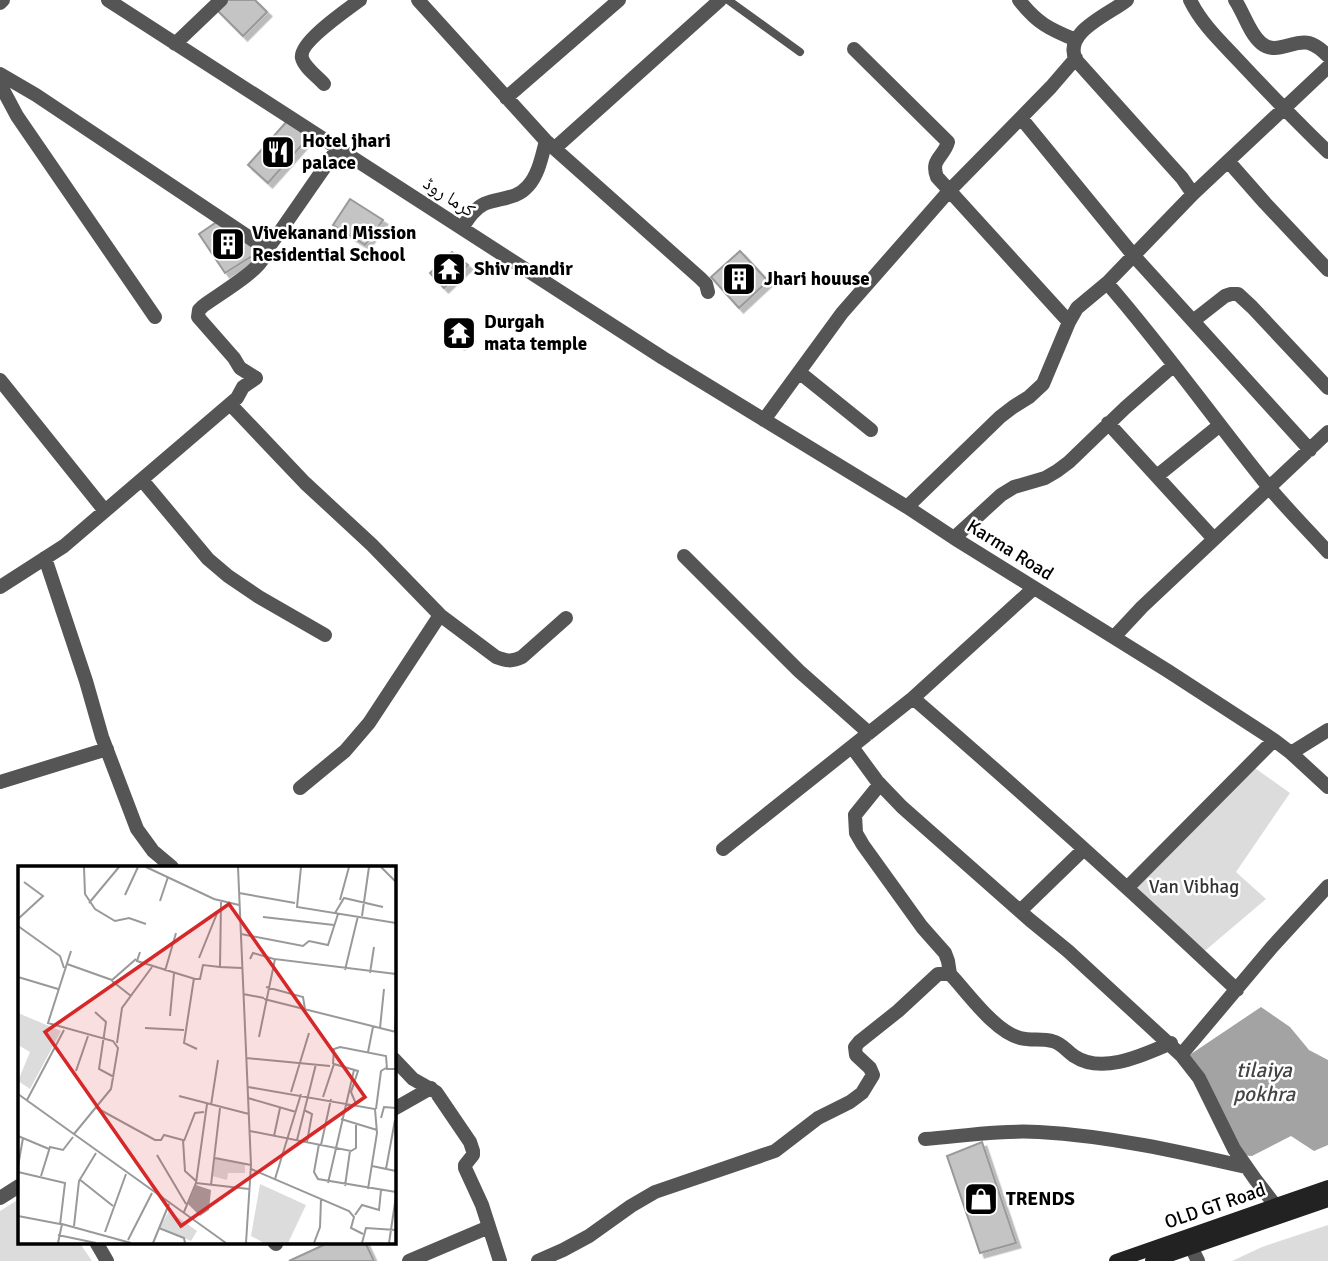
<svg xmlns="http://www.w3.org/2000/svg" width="1328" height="1261" font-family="Signika,'Noto Naskh Arabic',sans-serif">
  <defs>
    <filter id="shadow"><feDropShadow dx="4.5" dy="4.5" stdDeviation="0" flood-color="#0004"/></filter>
  </defs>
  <rect width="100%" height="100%" fill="#fff"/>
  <path fill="#dcdcdc" d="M1252,766l38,27 -54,79 30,27 -66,56 -73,-67z
    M19,1199v43h60l13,19h-92v-50z
    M1328,1225v36h-96l30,-14z"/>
  <path fill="#a3a3a3" d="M1261,1007l29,20 19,23 19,10v85l-14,6 -23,-15 -39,20 -14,-1 -50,-99z"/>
  <path fill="#c4c4c4" stroke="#999" stroke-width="2" filter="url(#shadow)" d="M221,0h34l12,12 -24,24 -29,-29z
    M288,120l20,18 -40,45 -20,-18z
    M350,199l33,21 -18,25 -32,-20z
    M221,219l22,15 14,19 -32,20 -26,-39z
    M740,251l28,30 -29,27 -28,-31z
    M452,252l16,13 -24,23 -14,-15z
    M457,321l13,16 -10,8 -13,-15z
    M982,1142l34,101 -36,10 -33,-97z
    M330,1242h35l9,19h-85z"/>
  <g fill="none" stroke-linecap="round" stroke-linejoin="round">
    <path stroke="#555" stroke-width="8" d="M728,0l72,52"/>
    <path stroke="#555" stroke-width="14" d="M108,0l555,358 244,149 47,31 214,133 106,69 17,13 37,34
      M418,0l128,141 154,137 6,6 2,8
      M1019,0c18,23 30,29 57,40
      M1127,0c-17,14 -65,32 -51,60l106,118 11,16
      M1190,0c11,23 30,41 47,59 30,32 60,63 91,93
      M1235,0c9,13 14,33 26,43 15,13 32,-4 48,0 7,2 14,8 19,13
      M0,3l3,-3
      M175,44l46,-44
      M854,49l94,93c-4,15 -18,17 -11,35l132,145
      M0,74l36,21 226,151 9,-2 8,-11 59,-85
      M0,84l17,32 138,201
      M324,84c-6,-7 -20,-17 -22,-26 -4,-15 46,-49 58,-58
      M506,98l113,-98
      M1021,118l113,138 176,194
      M555,148l165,-148
      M1228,161l37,42 63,67
      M462,228c6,-9 12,-19 22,-24 16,-7 32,-4 44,-18 11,-12 14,-31 18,-45
      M1107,283c56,64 106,135 160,202 19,23 41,45 61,67
      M1193,321l32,-25 6,-2h7l14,13 76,81
      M799,372l72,58
      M0,380l105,131
      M230,404l75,79 67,62 68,70 56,42c10,4 16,5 26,0l44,-39
      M764,420l78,-107 107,-122 102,-104 25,-29
      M1108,423l106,116
      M1157,476l63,-51
      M142,480l66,79 20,17 31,21 66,38
      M907,507l93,-90 13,-10 16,-10 14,-13 26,-62 8,-14 30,-25 86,-89 135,-127
      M954,538l47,-43 13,-8 31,-9 12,-7 12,-9 56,-54 49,-43
      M684,556l115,115 70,62
      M45,558l41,123 16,56 35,92 16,22 19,16
      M0,587l64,-41 173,-148 6,-11 13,-9 -16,-10 -6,-10 -36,-41 1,-7 4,-4c16,-12 53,-33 61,-49 1,-2 2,-10 3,-11
      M1114,637l28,-30 186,-175
      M913,698c110,95 218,192 324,292
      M852,747l25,34 25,26 128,113 38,31 113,104 18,23 35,71 21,30 20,26
      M1291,753l37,-23
      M0,782l107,-33
      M880,784l-25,31 1,18 7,12 59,82 23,26 3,8 2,13
      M300,788l45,-37 24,-28 71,-108
      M723,849l190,-151 121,-110
      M1127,888l147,-148
      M1020,911l64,-62
      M1181,1055l91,-108 56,-61
      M394,1059l19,20 23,13 34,50 3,9v4l-8,10v3l17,37 18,56
      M394,1109l37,-21
      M925,1139c38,-3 76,-9 114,-7 70,4 138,19 207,35
      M0,1198l19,-12
      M96,1242l11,19
      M274,1242l2,2
      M1191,1247l7,14
      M409,1261l80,-34
      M538,1261l25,-11 26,-14 42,-30 24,-14 120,-41 43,-33 32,-16 12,-9 11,-18 -3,-7 -14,-13 -1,-8 4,-5 39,-31 40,-37h12c18,19 44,57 70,64 11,3 22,0 32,3 10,2 14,10 22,15 28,19 69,-1 97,-13"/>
    <path stroke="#222" stroke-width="14" d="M1116,1261l212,-74
      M1152,1261l176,-61"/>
  </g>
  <defs>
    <g id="restaurant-square" transform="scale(1.75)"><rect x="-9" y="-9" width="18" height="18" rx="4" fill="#000" stroke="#fff"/><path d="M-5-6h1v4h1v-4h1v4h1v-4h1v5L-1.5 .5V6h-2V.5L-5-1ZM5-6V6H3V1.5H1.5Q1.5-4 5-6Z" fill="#fff"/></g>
    <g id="building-square" transform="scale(1.75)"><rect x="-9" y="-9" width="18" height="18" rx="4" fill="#000" stroke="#fff"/><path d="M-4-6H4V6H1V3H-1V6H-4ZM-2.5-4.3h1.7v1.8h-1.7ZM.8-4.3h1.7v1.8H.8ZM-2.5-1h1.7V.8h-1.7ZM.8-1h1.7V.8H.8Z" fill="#fff"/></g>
    <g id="temple-square" transform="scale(1.75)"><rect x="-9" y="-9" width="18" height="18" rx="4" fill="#000" stroke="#fff"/><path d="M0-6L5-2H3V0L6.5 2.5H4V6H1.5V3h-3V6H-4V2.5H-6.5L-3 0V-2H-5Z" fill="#fff"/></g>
    <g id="shop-square" transform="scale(1.75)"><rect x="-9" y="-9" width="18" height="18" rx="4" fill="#000" stroke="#fff"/><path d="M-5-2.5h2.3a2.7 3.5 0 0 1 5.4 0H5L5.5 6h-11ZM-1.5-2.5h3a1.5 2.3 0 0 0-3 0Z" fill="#fff"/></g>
  </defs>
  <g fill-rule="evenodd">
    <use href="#restaurant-square" x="278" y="152"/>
    <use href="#building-square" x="228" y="244"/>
    <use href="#temple-square" x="449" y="269"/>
    <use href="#building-square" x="739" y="279"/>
    <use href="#temple-square" x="459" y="333"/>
    <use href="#shop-square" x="981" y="1199"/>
  </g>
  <g text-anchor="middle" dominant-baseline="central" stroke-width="5" stroke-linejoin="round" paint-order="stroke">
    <g font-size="19" font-weight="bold" fill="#000" stroke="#fff" text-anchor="start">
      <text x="302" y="141">Hotel jhari<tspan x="302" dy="22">palace</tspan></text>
      <text x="252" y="233">Vivekanand Mission<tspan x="252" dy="22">Residential School</tspan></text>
      <text x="474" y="269">Shiv mandir</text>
      <text x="764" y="279">Jhari houuse</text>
      <text x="484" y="322">Durgah<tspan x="484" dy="22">mata temple</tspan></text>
      <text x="1006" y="1199">TRENDS</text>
    </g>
    <g font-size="19" fill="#000" stroke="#fff">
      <text transform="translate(449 197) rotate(33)">کرما روڈ</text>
      <text transform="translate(1010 550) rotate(32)">Karma Road</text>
      <text transform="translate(1215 1206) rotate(-19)">OLD GT Road</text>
    </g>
    <g font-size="19" fill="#333" stroke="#fff">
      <text x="1194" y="887">Van Vibhag</text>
    </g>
    <g font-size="21" font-style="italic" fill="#444" stroke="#fff">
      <text x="1264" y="1070">tilaiya<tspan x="1264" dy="24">pokhra</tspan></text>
    </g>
  </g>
  <g transform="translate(18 866)">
    <rect width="378" height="378" fill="#fff"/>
    <path d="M0,147l43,18 -31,58 -12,-8 12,-29 -12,-7zM197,292l30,6v9h-17l-1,7 -15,-4zM242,318l46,21 -18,38h-24l-13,-7zM151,345l28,20 -6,10 -31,-14z" fill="#dcdcdc"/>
    <path d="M178,319l15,5 -2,20 -9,6 -12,-12z" fill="#a3a3a3"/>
    <path fill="none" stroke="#999" stroke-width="2" d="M66,1l1,27 10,15 20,12 14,-3 17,6M128,1l68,32 25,6M220,1l13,298 -5,78M283,1l-4,40 99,16M363,1l15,15M221,27l56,10M107,29l13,-28M322,34l9,-33M142,35l8,-24M203,36l-1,65 22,1M71,37l30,-36M317,47l9,-15 39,9M344,50l7,-49M245,51l71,8M0,53l25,-23 -19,-14M0,60l42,30 4,12M223,68l62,12 6,-5 19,4 10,-31M53,85l-23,72 65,18 5,7 -7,41 -37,45M122,86l-3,9 58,18h5l3,-14 17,2M181,92l19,-47M232,93l3,-6 21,6M49,98l45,16 24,-21M327,104l13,-54M147,105l11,-38M352,107l4,-26M0,111l40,12M176,112l-10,65 13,6M94,115l19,15M248,121l37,10 2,12M225,128l21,4M246,133l132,33M77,146l11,10 -7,47 15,8M152,150l4,-43M127,162l39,2M362,162l4,-39M377,166l1,-22M241,171l16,-78 121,15M99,177l5,-35 30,-41M350,186l5,-25M228,192l84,8M315,198l1,-15 6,-2 46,9 1,13h9M58,205l12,-35M230,221l127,22 2,24 -9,56M273,226l18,-59M0,228l208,149M161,230l70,18M305,231l11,-33 24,7 -7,21 5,12M230,232l48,14M9,234l37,-70M193,239l7,-45M77,241l60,33h6l3,-5 19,5 2,31 11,10M358,243l5,-38 5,-3M286,244l8,4 -5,28M363,252l3,-11 12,1M323,253l36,11M232,265l101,20 5,-3v-23M0,270l31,13M256,270l6,-28M279,274l19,-76M166,275l11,-28 9,-1M301,278l-5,28 4,7 78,13M303,279l10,-46M139,289l29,49M197,292l36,7M0,300l5,-28M354,300l24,5M233,303l98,42 5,6 -3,11 12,6M368,303l9,-49M0,306l47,11 -5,42M23,310l9,-29 13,3 10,-13M61,313l34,27M257,313l26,-85M178,317l53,6M310,317l26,-113M193,319l9,-77M327,320l5,-35M166,346l12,-29 11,-79M337,349l7,-10 17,5 2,-20M0,350l42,8M56,360l5,-45 17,-28M141,362l25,10 1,5M87,366l21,-58M40,369l38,8M110,374l24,-47M40,377l4,-19 69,19M135,377l16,-39M296,377l6,-16 1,-28M344,377l4,-15 30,2M371,377l7,-47"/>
    <path fill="#d62828" fill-opacity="0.15" stroke="#d62828" stroke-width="3.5" d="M211,38l136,193 -184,129 -136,-194z"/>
    <rect width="378" height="378" fill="none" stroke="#000" stroke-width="3.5"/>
  </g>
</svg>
